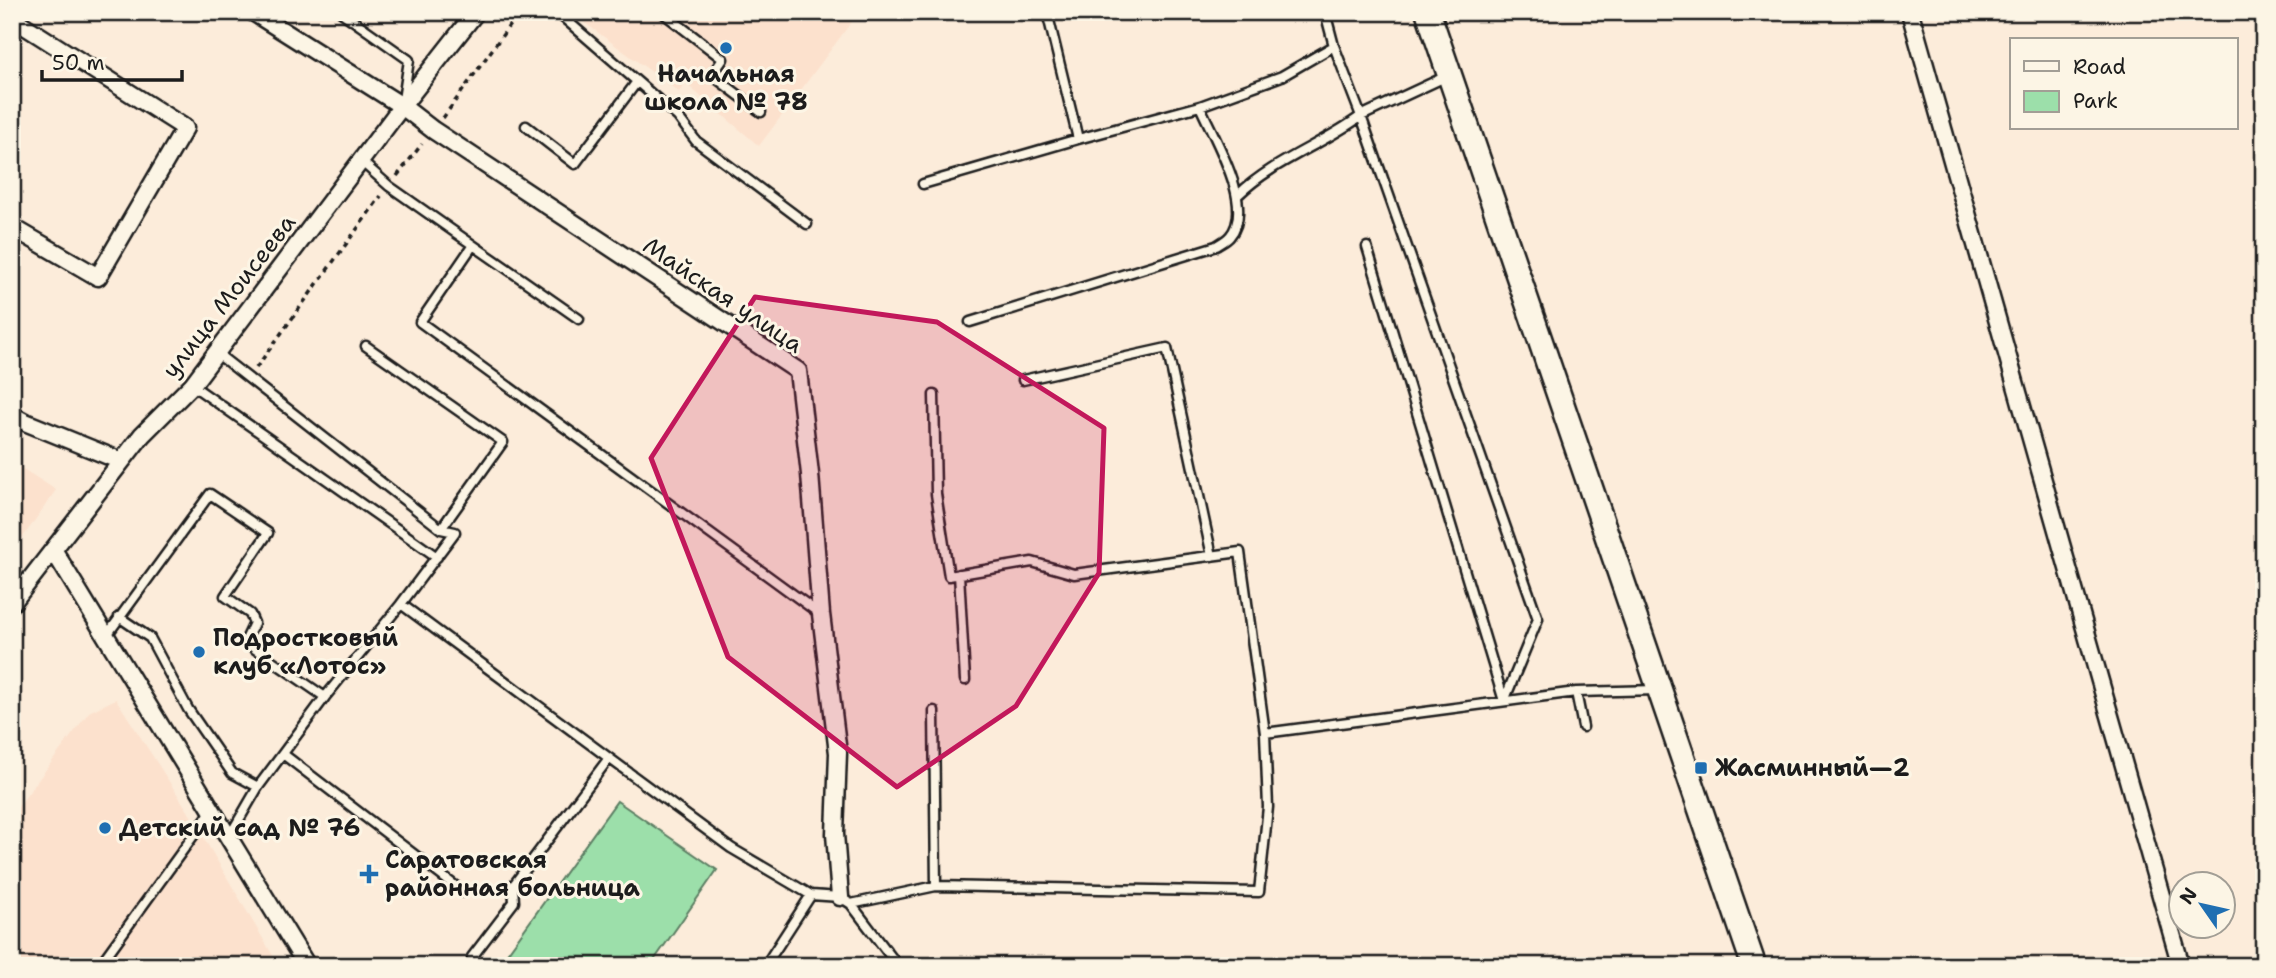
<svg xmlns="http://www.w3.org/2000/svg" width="2276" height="978" font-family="'Shantell Sans',sans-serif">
  <rect width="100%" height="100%" fill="#fcecda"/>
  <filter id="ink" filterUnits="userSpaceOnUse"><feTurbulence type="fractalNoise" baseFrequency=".0143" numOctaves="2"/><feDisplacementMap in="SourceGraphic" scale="14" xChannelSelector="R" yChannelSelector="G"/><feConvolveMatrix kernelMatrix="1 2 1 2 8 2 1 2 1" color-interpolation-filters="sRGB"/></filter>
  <g filter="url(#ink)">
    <path fill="#fce1cd" d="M570,12h289l-100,134 -74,-63 -6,9z
      M12,462l44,28 -44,63z
      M116,699l72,112 91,155h-267v-151l77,-103z"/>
    <path fill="#9cdfaa" stroke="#5c7e63" stroke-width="2" d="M617,801l100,69 -67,96h-135l-9,-11z"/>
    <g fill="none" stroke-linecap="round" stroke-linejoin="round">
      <g stroke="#1c1c1c" stroke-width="13">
        <path id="lane" d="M341,12l68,48 -6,40
          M557,12l121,105 18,24 111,83
          M662,12l61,47 -11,16 49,37
          M1047,12l31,127
          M1325,12l9,34
          M526,126l49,38 61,-81
          M361,161l28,25 84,59
          M923,184l155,-45 122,-33 82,-30 52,-30 27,70c-39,29 -88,45 -123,79
          M1367,247l137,454 34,-82 -177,-503 86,-40
          M579,319l-106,-74 -53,77 400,292
          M970,322l246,-76c5,-3 11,-6 14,-10 26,-30 -17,-99 -30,-130
          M366,346l137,96 -62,87
          M215,352l226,177 14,3 -54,72
          M1023,380l144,-32 45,208
          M192,385l245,172
          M934,395l2,99 13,82 83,-14 42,12 166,-22 25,181 311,-41 82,-2
          M959,574l6,106
          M119,617l31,21 38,71 44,64 26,14
          M107,635l103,-141 58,39 -43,63 25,18 4,9 -9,19 80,55
          M1576,692l7,35
          M934,711l2,175 323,6 9,-85 -3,-74
          M283,754l180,138
          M609,758l122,90 80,47 29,2 11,7 47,62
          M229,837l29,-50 67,-90 76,-93 208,154 -96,128 1,16 -42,55 10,9
          M851,904l85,-18
          M99,966l113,-156
          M765,966l46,-71"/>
      </g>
      <g stroke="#1c1c1c" stroke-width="21">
        <path id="street" d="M253,12l149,94 31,24 365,241 12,103 11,140 17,139 -3,81 5,63
          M1912,12l-1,4 270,950
          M12,18l173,110 -87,149 -86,-50
          M12,415l13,7 96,39
          M54,551l253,415
          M12,603l130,-168 50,-50 210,-279 74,-94"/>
      </g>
      <g stroke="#1c1c1c" stroke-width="28">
        <path id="secondary" d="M1428,12l326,954"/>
      </g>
      <path stroke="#1c1c1c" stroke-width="3.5" stroke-dasharray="5 5" stroke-linecap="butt" d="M443,118l76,-106
        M397,176l25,-32
        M256,368l125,-172"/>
      <use href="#lane" stroke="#fcf5e5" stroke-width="8"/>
      <use href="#street" stroke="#fcf5e5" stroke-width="16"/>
      <use href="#secondary" stroke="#fcf5e5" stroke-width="23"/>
    </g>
  </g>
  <path fill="#c2185b" fill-opacity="0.2" stroke="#c2185b" stroke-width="5" stroke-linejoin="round" d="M755,297l182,25 167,106 -5,145 -83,133 -119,81 -169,-130 -77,-199z"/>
  <g fill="#1f6fb2" stroke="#fcf5e5" stroke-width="2.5">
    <circle cx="726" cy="48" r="7"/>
    <circle cx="199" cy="652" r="7"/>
    <rect x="1694" y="761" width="14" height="14" rx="3.5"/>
    <circle cx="105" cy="828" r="7"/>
    <path d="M365.5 863.5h7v7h7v7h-7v7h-7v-7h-7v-7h7z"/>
  </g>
  <g text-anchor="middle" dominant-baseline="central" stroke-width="6" stroke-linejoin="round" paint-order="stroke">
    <g font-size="24" font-weight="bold" fill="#1c1c1c" stroke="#fcf5e5" text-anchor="start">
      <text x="726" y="74" text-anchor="middle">Начальная<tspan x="726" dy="28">школа № 78</tspan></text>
      <text x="213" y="638">Подростковый<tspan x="213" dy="28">клуб «Лотос»</tspan></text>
      <text x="1715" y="768">Жасминный—2</text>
      <text x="119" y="828">Детский сад № 76</text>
      <text x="385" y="860">Саратовская<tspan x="385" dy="28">районная больница</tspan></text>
    </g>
    <g font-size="24" fill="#1c1c1c" stroke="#fcf5e5">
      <text transform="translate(723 295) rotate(34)">Майская улица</text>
      <text transform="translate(229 296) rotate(-52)">улица Моисеева</text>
    </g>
  </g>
  <rect width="2276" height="978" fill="none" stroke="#fcf5e5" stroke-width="42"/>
  <rect x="21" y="21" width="2234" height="936" fill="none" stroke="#1c1c1c" stroke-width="2.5" filter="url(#ink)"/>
  <rect x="2010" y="38" width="228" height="91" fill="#fcf5e5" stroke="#a29e95" stroke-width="2"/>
  <rect x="2024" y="61" width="35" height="10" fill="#fcf5e5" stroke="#a29e95" stroke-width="2"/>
  <text x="2073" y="74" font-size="21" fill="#1c1c1c">Road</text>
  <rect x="2024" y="91" width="35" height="21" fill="#9cdfaa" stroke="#a29e95" stroke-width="2"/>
  <text x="2073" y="108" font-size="21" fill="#1c1c1c">Park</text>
  <g transform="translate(2202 905) rotate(304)"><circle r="33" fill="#fcf5e5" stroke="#a29e95" stroke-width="2"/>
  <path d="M0-5L12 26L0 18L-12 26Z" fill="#1f6fb2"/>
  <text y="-10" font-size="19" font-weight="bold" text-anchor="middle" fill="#1c1c1c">N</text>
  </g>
  <path d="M42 70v10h140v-10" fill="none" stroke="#1c1c1c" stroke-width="3.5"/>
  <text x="52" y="70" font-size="21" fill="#1c1c1c" stroke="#fcf5e5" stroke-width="5" paint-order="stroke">50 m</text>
</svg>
